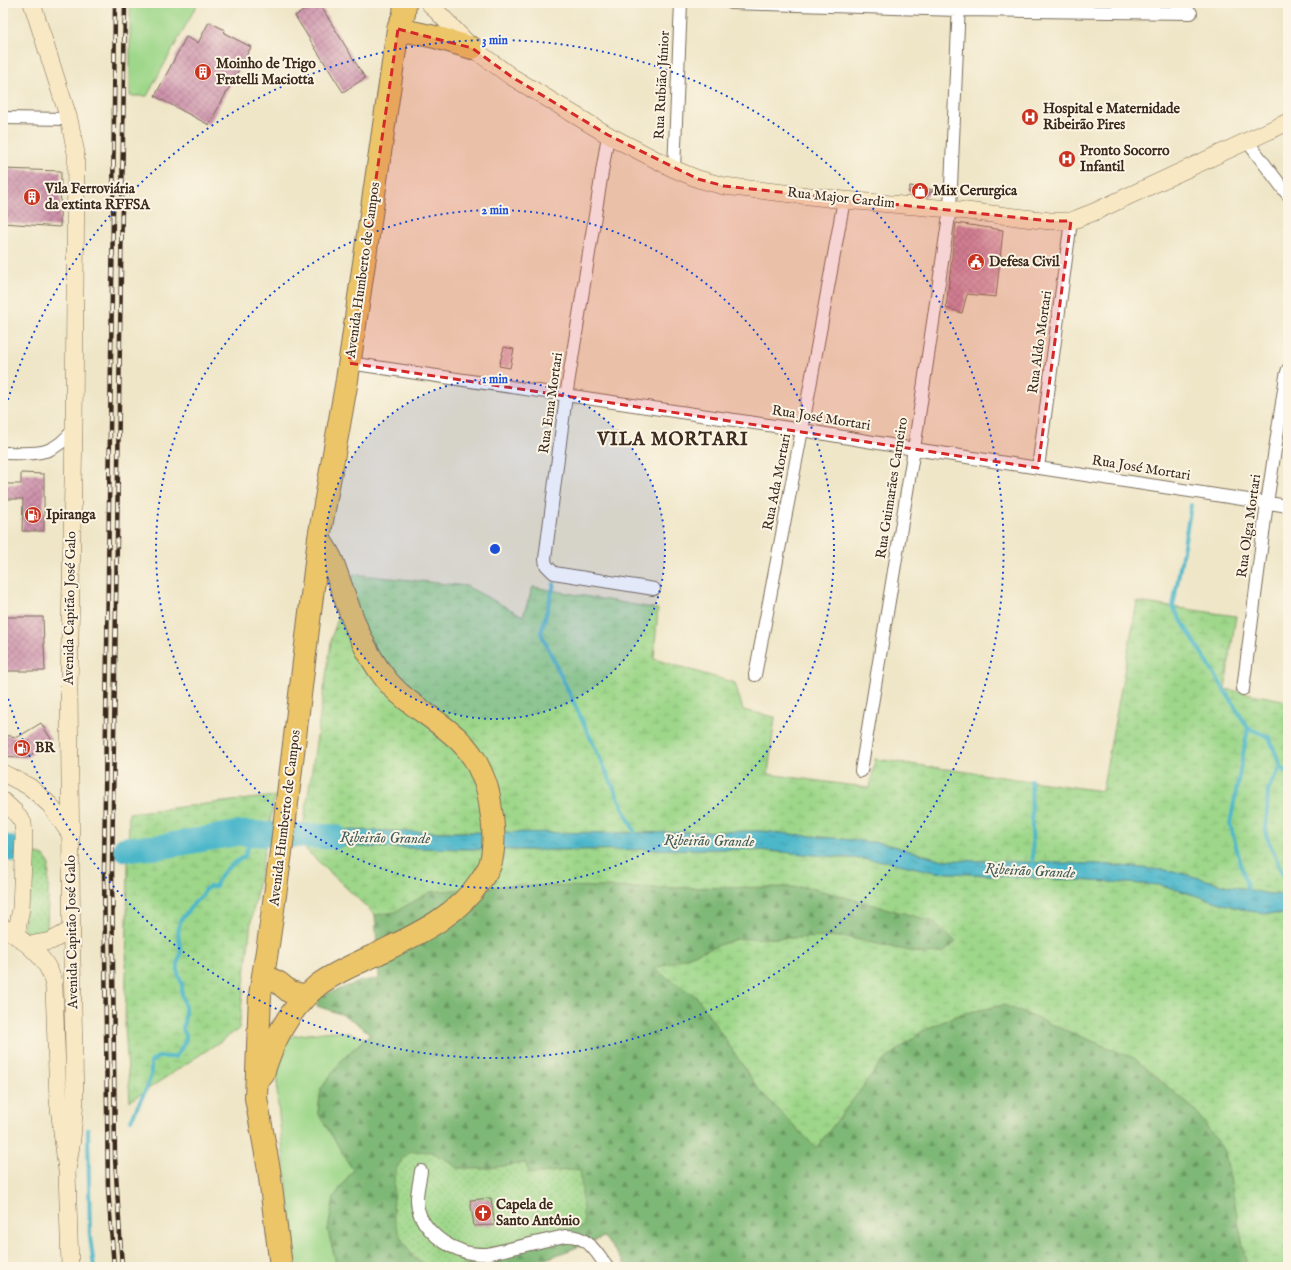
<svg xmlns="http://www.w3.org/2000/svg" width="1291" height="1270" font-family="'IM FELL English',serif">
  <defs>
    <pattern id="forest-firs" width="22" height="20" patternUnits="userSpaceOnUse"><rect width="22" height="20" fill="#7eb876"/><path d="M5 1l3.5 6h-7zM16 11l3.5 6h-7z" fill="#689660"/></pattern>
    <pattern id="wetland-marsh" width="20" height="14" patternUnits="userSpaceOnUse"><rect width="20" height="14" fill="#9ed78a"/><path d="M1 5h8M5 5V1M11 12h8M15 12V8" fill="none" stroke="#89b977"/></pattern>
    <pattern id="park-dots" width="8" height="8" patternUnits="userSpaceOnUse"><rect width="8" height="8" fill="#9ed78a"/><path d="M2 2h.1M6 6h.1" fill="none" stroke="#89b977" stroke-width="1.8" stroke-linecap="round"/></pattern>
    <pattern id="water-ripples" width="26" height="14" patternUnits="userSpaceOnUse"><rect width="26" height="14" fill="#4db7ca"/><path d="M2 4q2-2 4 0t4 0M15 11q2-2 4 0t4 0" fill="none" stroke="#4195a3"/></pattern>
    <pattern id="building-cross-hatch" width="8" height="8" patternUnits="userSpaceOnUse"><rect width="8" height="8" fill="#ce93ac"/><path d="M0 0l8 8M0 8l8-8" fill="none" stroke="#a8788b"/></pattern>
  </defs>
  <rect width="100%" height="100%" fill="#fcf5e5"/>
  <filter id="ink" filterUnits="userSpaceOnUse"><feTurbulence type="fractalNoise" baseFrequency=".025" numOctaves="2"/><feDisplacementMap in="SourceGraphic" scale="8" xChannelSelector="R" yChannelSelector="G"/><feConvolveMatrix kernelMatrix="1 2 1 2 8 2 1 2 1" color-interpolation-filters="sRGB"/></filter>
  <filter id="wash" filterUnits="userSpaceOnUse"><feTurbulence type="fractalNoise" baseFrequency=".012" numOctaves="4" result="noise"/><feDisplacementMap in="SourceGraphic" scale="16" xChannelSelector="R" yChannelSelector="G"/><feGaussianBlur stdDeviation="0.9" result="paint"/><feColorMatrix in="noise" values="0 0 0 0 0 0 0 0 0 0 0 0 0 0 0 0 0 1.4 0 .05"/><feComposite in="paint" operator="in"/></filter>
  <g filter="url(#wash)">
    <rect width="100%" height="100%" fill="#efe6c8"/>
    <path fill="#9ed78a" stroke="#6c8054" d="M130,3h68l-51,93h-17z
      M331,1031l18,2 16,5 -23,22 -21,29 -3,24 35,57 -19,27 -6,33 9,37h-40l-15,-123 -5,-48 2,-58z"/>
    <path fill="url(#forest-firs)" stroke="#5c714a" d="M515,885l128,3 165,-1 124,34 24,21 -13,11 -20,1 -78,-17 -109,2 -82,30 43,28 62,93 57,58 65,-85 41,-32 38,-17 44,-9 130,53 61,52 30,42 21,109 3,6h-622l-23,-30 -79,30h-66l14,-4 106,-94 -50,5 -3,-11 -44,6 -25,-1 -9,-7 -34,96 15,10h-92l-9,-37 6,-33 19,-27 -35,-57 3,-24 21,-29 28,-26 -13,-11 -14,-8 -26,-9 1,-9 43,-16 18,-2 -4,-64 20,-3 35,-20z"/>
    <path fill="url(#wetland-marsh)" stroke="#6c8054" d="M353,574l113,12 57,30 10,-29 125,22 -4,50 81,24 8,27 32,7 -7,57 102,14 5,-29 227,32 35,-189 99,14 -11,73 63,12v194l-19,-1 -44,-9 -52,-14 -74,-7 -156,-4 -61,-17 -123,-12 -126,2 -206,-1 -124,-3 29,-193z
      M275,796l-24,126 -12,107 -109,72 -5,-74 4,-214z
      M300,844l65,3 162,3 220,-1 138,12 50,11 226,13 87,26 40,4v352h-39l-3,-6 -21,-109 -30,-42 -61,-52 -130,-53 -44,9 -38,17 -41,32 -65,85 -57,-58 -62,-93 -43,-28 82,-30 109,-2 78,17 20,-1 13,-11 -24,-21 -124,-34 -165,1 -128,-3 -85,7 -35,20 -20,3z"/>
    <path fill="url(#park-dots)" stroke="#6c8054" d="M37,854l7,2 5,7 -2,68 -5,8 -10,-1 -9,-6 7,-76z
      M411,1151l21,1 16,9 9,7 25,1 44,-6 3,11 51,-5 4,57 -96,23 -15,14 -14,4h-30l-15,-9 -14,-22 -6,-18 -1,-14 2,-33 8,-13z"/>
    <path fill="url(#water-ripples)" stroke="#447074" d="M303,829l124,3 206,1 126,-2 123,12 61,17 156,4 74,7 52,14 44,9 19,1v20l-40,-4 -87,-26 -226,-13 -50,-11 -138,-12 -220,1 -162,-3 -65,-3z"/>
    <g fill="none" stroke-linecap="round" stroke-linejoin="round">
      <path stroke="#4db7ca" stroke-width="4" d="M1191,505l-18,102 75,121 21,9 12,30 7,6
        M554,584l-13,49 96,204
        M1248,728l-18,96 19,70
        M1281,767l-13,22 -2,46 22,51
        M1031,780l2,88
        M131,1120l17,-35 3,-10v-13l7,-5h17l6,-8 5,-10 -3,-11 2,-12v-9l-3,-12v-11l-4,-10v-12l3,-9 -3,-20 2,-12 15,-19 8,-7 1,-5 5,-3 7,-1c4,-15 17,-22 29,-30 3,-11 4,-14 14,-22
        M88,1129l2,108 4,30"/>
      <path stroke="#4db7ca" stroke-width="25" d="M3,846l11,4
        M125,849l34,-2 81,-14 95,4"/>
    </g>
    <g id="blocks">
      <path fill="url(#building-cross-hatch)" d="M317,3h2l46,75 -22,14 -48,-76z
        M209,22l16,8 -1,3 27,14 -42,78 -54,-29 31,-59 12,6z
        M3,169l58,2 -1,56 -57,-4z
        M910,186l24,4 -9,6 -17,-4z
        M956,223l47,7 -7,67 -29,-3 -5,19 -16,-5z
        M504,347l10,2 -4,19 -11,-2z
        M21,473l23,1v57h-22l1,-32h-20v-21h2v6h16z
        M3,617h40l2,54h-42z
        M41,723l10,16 -24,19 -24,-2v-21l15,2z
        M491,1198l4,27 -21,1 -4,-26z"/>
    </g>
  </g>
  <g filter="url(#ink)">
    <use href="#blocks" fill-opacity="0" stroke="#7a6c5a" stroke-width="1"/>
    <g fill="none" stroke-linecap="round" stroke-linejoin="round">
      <g stroke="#7a6c5a" stroke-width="14">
        <path id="street" d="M731,3l227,7 233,3
          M3,118l66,1
          M608,135l-42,261 -21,163 1,6 8,8 100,16
          M1247,141l41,54
          M674,169l7,-166
          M349,363l453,67 112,19 374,57
          M3,453c34,0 48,5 71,-24
          M1038,468l33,-247
          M755,675l47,-245 42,-230
          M1243,689l24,-186 19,-127 2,-7
          M861,771l53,-322 36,-240 9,-206
          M421,1171c-1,9 -4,19 -4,28 -1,23 22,44 43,51 8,4 18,4 27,4l78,-18c23,-1 30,15 42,31"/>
      </g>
      <g stroke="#7a6c5a" stroke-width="18">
        <path id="secondary" d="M32,3l37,116 7,34 -2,276 -5,260 3,272 3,139 -3,39 -5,32
          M429,3l43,45 40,29 96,58 66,34 24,10 26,7 120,14 106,9 100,12h21l23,-9 194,-90
          M3,773l27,14 20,18 20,29
          M3,801l12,11 8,11 1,13 -3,72 -5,28
          M3,927c18,12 38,25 47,45 2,5 3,11 4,15l4,113 9,71 3,96
          M28,945l23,-4 20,-11"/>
      </g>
      <g stroke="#7a6c5a" stroke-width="24">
        <path id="highway" d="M398,29l37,8 37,11
          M263,975l16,8 11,9 16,4
          M263,1074c10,-34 27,-66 55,-89 16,-12 39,-22 57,-30 38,-19 81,-37 106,-75 3,-5 7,-10 9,-15 5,-16 4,-33 2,-49 -2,-9 -2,-19 -5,-28 -2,-7 -5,-13 -8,-20 -18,-41 -67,-55 -94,-90 -26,-33 -37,-73 -51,-112 -3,-10 -10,-19 -15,-28
          M281,1267l-12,-97 -13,-72 4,-103 9,-57 12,-86 38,-314 28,-158 51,-351 6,-15 1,-11"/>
      </g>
      <use href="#street" stroke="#fff" stroke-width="12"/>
      <use href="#secondary" stroke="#f8e8c3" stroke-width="17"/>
      <use href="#highway" stroke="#edc569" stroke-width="22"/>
      <g stroke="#3b2a1e" stroke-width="4.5">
        <path id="rail" d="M114,1267l-6,-79 -4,-318 9,-656 2,-211
          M122,1267l-7,-109 -3,-288 13,-867"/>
      </g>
      <use href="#rail" stroke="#fcf5e5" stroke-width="3" stroke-dasharray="9" stroke-linecap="butt"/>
    </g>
  </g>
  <path fill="#d62828" fill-opacity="0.2" stroke="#d62828" stroke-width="3" stroke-dasharray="8 5" stroke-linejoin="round" d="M398,29l74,19 40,29 96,58 90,44 26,7 326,35h21l-33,247 -689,-105z"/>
  <circle cx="495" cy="549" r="170" fill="#1d4ed8" fill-opacity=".12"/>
  <g fill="none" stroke="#1d4ed8" stroke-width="2" stroke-dasharray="2 4">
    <circle cx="495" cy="549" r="170"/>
    <circle cx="495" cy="549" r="339"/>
    <path d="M3 417A509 509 0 1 1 3 681"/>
  </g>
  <defs>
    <g id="building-disc" transform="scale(0.9)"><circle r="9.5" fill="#c8321e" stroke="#fcf5e5"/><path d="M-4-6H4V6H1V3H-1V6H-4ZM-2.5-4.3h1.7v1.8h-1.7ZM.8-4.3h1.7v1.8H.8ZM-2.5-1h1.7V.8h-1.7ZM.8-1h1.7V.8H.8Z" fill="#fff"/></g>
    <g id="hospital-disc" transform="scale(0.9)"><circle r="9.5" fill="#c8321e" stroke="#fcf5e5"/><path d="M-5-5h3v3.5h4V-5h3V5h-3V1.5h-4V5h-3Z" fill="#fff"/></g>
    <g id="shop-disc" transform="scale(0.9)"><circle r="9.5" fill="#c8321e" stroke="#fcf5e5"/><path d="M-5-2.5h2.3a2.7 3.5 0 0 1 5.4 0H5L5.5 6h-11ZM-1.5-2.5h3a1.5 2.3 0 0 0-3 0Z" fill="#fff"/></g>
    <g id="civic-disc" transform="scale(0.9)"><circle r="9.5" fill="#c8321e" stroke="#fcf5e5"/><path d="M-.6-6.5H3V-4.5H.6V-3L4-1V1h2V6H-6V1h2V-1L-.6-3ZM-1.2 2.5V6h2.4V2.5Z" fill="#fff"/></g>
    <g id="fuel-disc" transform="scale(0.9)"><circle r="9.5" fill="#c8321e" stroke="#fcf5e5"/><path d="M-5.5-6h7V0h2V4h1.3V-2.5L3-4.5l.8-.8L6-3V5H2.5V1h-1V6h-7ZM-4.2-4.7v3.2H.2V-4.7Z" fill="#fff"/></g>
    <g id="church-disc" transform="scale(0.9)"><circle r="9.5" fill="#c8321e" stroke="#fcf5e5"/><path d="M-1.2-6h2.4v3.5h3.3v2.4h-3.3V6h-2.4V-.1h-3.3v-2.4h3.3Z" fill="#fff"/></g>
  </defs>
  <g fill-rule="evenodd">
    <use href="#building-disc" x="203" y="72"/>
    <use href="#hospital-disc" x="1030" y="117"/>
    <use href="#hospital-disc" x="1067" y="159"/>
    <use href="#shop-disc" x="920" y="191"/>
    <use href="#building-disc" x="32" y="197"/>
    <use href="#civic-disc" x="976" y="262"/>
    <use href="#fuel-disc" x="33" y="515"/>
    <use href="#fuel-disc" x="22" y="748"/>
    <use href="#church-disc" x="483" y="1213"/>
  </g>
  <g text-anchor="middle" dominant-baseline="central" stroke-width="4" stroke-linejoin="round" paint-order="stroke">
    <g font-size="14" font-weight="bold" fill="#3b2a1e" stroke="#fcf5e5" text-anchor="start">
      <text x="216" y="64">Moinho de Trigo<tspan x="216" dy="16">Fratelli Maciotta</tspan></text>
      <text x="1043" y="109">Hospital e Maternidade<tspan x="1043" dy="16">Ribeirão Pires</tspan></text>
      <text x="1080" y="151">Pronto Socorro<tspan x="1080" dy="16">Infantil</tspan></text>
      <text x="45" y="189">Vila Ferroviária<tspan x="45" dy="16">da extinta RFFSA</tspan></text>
      <text x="933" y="191">Mix Cerurgica</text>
      <text x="989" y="262">Defesa Civil</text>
      <text x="46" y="515">Ipiranga</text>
      <text x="35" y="748">BR</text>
      <text x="496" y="1205">Capela de<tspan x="496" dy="16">Santo Antônio</tspan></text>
    </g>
    <g font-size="14" fill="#3b2a1e" stroke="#fcf5e5">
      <text transform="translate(662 85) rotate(-87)">Rua Rubião Júnior</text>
      <text transform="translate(841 198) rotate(6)">Rua Major Cardim</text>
      <text transform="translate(363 270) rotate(-82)">Avenida Humberto de Campos</text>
      <text transform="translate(1040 342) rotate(-82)">Rua Aldo Mortari</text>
      <text transform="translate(551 403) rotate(-82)">Rua Ema Mortari</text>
      <text transform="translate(821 418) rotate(9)">Rua José Mortari</text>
      <text transform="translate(1141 468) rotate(9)">Rua José Mortari</text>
      <text transform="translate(777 482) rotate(-79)">Rua Ada Mortari</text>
      <text transform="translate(892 488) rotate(-81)">Rua Guimarães Carneiro</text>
      <text transform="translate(1249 526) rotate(-82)">Rua Olga Mortari</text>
      <text transform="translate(70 608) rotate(-89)">Avenida Capitão José Galo</text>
      <text transform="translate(285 818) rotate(-83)">Avenida Humberto de Campos</text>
      <text transform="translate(72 932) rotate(-91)">Avenida Capitão José Galo</text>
    </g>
    <g font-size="15" font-style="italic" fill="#415b5a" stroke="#fcf5e5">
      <text transform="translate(385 838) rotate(1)">Ribeirão Grande</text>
      <text transform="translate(709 841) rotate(1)">Ribeirão Grande</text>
      <text transform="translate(1030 871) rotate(3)">Ribeirão Grande</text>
    </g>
    <g font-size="18" font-weight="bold" letter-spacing="1" fill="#3b2a1e" stroke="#fcf5e5">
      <text x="673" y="440">VILA MORTARI</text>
    </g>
  </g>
  <circle cx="495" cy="549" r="6" fill="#1d4ed8" stroke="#fcf5e5" stroke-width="2"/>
  <g font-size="12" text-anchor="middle" font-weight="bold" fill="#1d4ed8" stroke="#fcf5e5" stroke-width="4" stroke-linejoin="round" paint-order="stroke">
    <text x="495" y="44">3 min</text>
    <text x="495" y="214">2 min</text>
    <text x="495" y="383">1 min</text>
  </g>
  <rect width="1291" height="1270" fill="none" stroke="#fcf5e5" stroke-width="16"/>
</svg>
